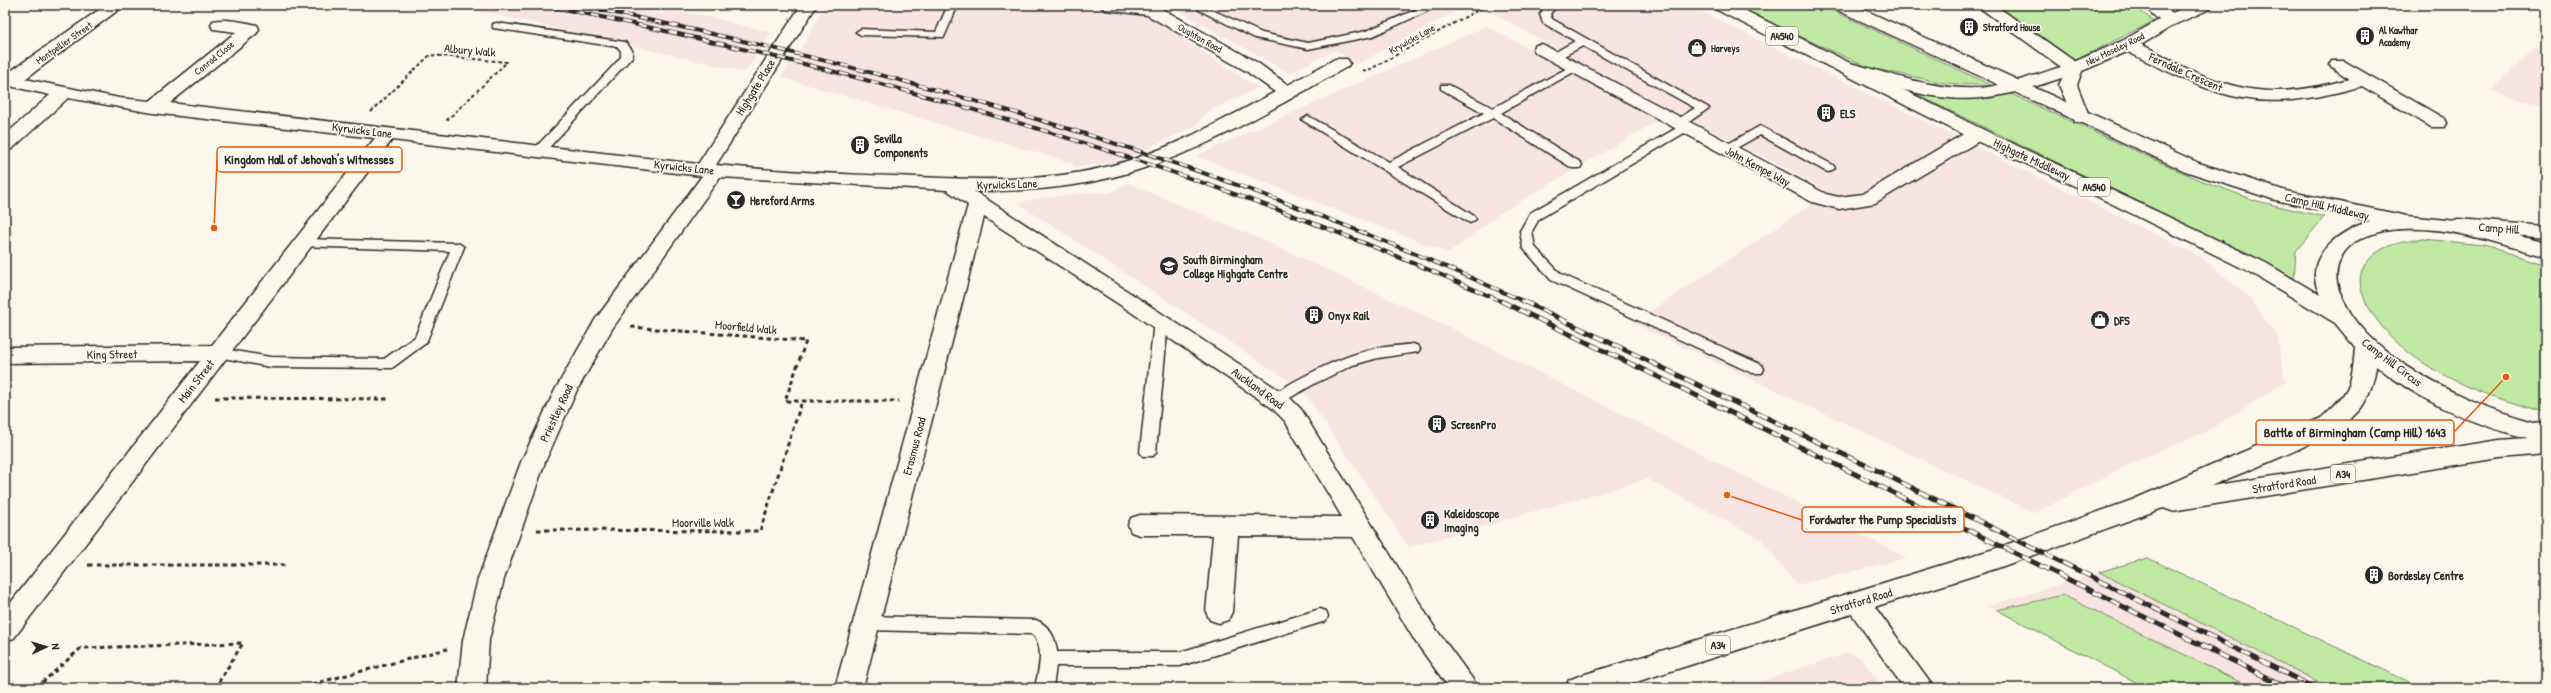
<svg xmlns="http://www.w3.org/2000/svg" width="2551" height="693" font-family="'Patrick Hand',sans-serif">
  <rect width="100%" height="100%" fill="#fbf7ec"/>
  <filter id="ink" filterUnits="userSpaceOnUse"><feTurbulence type="fractalNoise" baseFrequency=".025" numOctaves="2"/><feDisplacementMap in="SourceGraphic" scale="8" xChannelSelector="R" yChannelSelector="G"/><feConvolveMatrix kernelMatrix="1 2 1 2 8 2 1 2 1" color-interpolation-filters="sRGB"/></filter>
  <g filter="url(#ink)">
    <path fill="#f8e4e2" d="M456,5h166l40,9 5,-5 47,9 58,15 -27,39z
      M832,5l244,2 72,9 110,72 -53,25 -9,13 -79,36 -42,5 -3,-4 -291,-86 25,-36 17,-32z
      M1169,5h298l-109,59 -23,-14 -46,23z
      M1479,5h209l513,252 46,38 30,41 8,46 -76,48 -69,29 -105,54 -402,-190 196,-130 -43,-25 -172,-87z
      M1487,26l173,93 -161,95 -50,39 -253,-97z
      M2535,48l11,3v57l-55,-18z
      M1127,183l136,57 190,89 454,229 -110,27 -36,-46 -114,-60 -238,68 -107,-158 -283,-185 9,-4 66,-8 16,1z
      M2148,558l274,130h-276l-159,-82z
      M1848,653l13,5 22,30h-143z"/>
    <path fill="#c2e9a3" stroke="#768a67" d="M1730,5h91l172,81 -49,-3 -74,-15z
      M1991,5h128l20,5 15,11 -80,40z
      M1907,90l74,6 30,-2 184,84 62,23 67,16 -28,34 -2,29 -126,-64z
      M2423,239l61,6 62,20v147c-64,-16 -142,-44 -177,-104 -6,-10 -12,-26 -7,-37 11,-25 36,-29 61,-32z
      M2148,558l274,130h-91l-232,-116z
      M2063,595l189,93h-105l-150,-78z"/>
    <g fill="none" stroke-linecap="round" stroke-linejoin="round">
      <g stroke="#2b2b2b" stroke-width="3">
        <path id="service" d="M948,5h10l-14,32 -83,-2 -5,-3 5,-3 75,3z
          M1427,5h14l-68,31 -65,13 -53,-11 -56,-28 1,-2h8l54,25 46,10 58,-12z
          M1547,5h10l-7,9 2,5 157,89 -23,16 5,1v4l-152,90 -7,12 3,16 26,27 201,91 2,4 -2,4h-10l-201,-93 -28,-32 -3,-17 10,-18 150,-87 -5,-1v-4l20,-13 -112,-62 -23,12h-8v-4l23,-13 -32,-18 -3,-9z
          M497,23l128,19 7,8v7l-89,97h-8l-2,-3 2,-3 79,-83 7,-8v-6l-3,-4 -125,-19v-4z
          M1575,64l6,3 -2,2 -78,44 79,49 2,3 -2,3h-8l-79,-50 -95,49 76,49 2,3 -6,4 -168,-103 6,-4 4,2 77,44 95,-49 -43,-24v-4h8l44,23z
          M1760,126l73,39 2,3 -6,4 -4,-1 -65,-36 -31,17h-8l-2,-3z
          M304,239l154,4 6,4 -38,96 -34,25 -122,-1 -57,-11 -2,-3 2,-3 5,-2 52,9 114,2 31,-22 35,-86 -151,-5 -1,-3z
          M1161,316l7,5 -12,131 -3,4h-10l-3,-4 14,-131z
          M1413,344l5,2 2,3 -2,3 -40,6 -25,7 -37,18 -35,20h-10l-2,-4 2,-4c32,-19 65,-37 102,-46 13,-3 27,-3 40,-5z
          M1320,609l6,2 2,5 -2,5 -146,45h-124l-3,22h-18c3,-17 11,-41 -3,-54l-166,-4 -6,-2 -2,-5 2,-5 6,-2 170,4c13,5 20,18 21,32h123z"/>
      </g>
      <g stroke="#2b2b2b" stroke-width="3">
        <path id="minor" d="M106,5h19l-100,74 94,19 31,3 86,-69 -23,-3 -2,-4 2,-4c13,-3 31,1 44,4l2,4 -2,4 -87,70 528,61 103,-159h16l-101,160c59,6 118,9 178,11 69,3 140,8 207,-8 62,-14 119,-46 174,-76l-29,-21 -99,-56 -41,-5 -8,-5 59,1 101,57 30,22 47,-26h12l3,4 -3,4c-67,37 -135,80 -209,103 -53,17 -109,22 -164,21l314,205 13,13 132,216 46,63h-30l-34,-47 -62,-104 -115,-1 -6,76 -4,8 -9,3 -9,-3 -4,-8 7,-77h-73l-9,-3 -3,-7 3,-7 9,-3 202,2 -57,-96 -13,-13 -144,-98 -144,-93 -121,471h-28l133,-483 -21,-15 -227,-13 -108,152 -35,61 -32,72 -41,117 -15,61 -3,48h-28l5,-48 15,-61 43,-117 34,-72 40,-70 107,-144 -310,-36 -378,498 -9,3v-31l195,-249 -195,2v-16l207,-2 163,-207 -222,-25 -85,-15 -56,51 -7,2v-16l45,-40 -45,-10v-10z
          M1976,5h19l89,63 -3,4c-33,10 -66,23 -100,26 -47,5 -97,-14 -141,-27l-3,-4 3,-4 6,-1c44,11 86,28 132,26 29,-2 57,-13 83,-21z
          M2128,40c20,5 39,19 58,28 60,28 99,29 163,11l-20,-14 3,-4h12l101,58 2,4 -2,4h-14l-69,-41c-110,31 -143,11 -240,-37l-3,-4 3,-4z
          M1542,44l284,150 13,3 24,-3 107,-64h14l2,4 -2,4 -109,65 -36,6 -27,-7 -276,-149 -3,-4 3,-4z
          M1857,592l9,3 68,93h-30l-60,-85 4,-8z"/>
      </g>
      <g stroke="#2b2b2b" stroke-width="3">
        <path id="tertiary" d="M2142,5h19l11,8 18,-8h22l-2,4 -34,15 -42,25 -52,22 -5,14 13,33 -3,4h-12l-16,-37 10,-21 53,-23 37,-21z"/>
      </g>
      <g stroke="#2b2b2b" stroke-width="3">
        <path id="secondary" d="M2458,219l88,7v12l-95,-9 -3,-4 3,-4z"/>
      </g>
      <g stroke="#2b2b2b" stroke-width="3">
        <path id="trunk" d="M1713,5h21l250,125 282,133 54,32c-19,-38 19,-64 50,-74l-95,-21 -90,-29 -350,-162 -2,-4h21l345,158 87,28 121,25 59,6 80,21v14c-47,-13 -92,-30 -142,-28 -22,0 -55,8 -64,31 -7,16 -3,28 5,43 31,62 136,107 201,122v29l-47,4 -327,53 -9,-3 -165,60 -381,120h-52l4,-8 10,-4 415,-127 138,-49 189,-82c29,-26 31,-32 34,-71l-20,-24 -83,-50 -158,-78 -124,-57 -255,-129zM2376,365c41,35 98,60 151,73l-28,2 -288,46c39,-17 126,-47 150,-78 8,-11 14,-30 15,-43z"/>
      </g>
      <path stroke="#2b2b2b" stroke-width="2" stroke-dasharray="3.5 2.5" stroke-linecap="butt" d="M1363,70l4,1 120,-66
        M371,112l59,-57 77,7 -61,59"/>
      <path stroke="#2b2b2b" stroke-width="3" stroke-dasharray="4.5 3.5" stroke-linecap="butt" d="M631,327l175,14 -21,60h114
        M215,398l176,1
        M537,530l223,1 42,-130
        M88,565h200
        M36,688l45,-40 162,-5 -28,45
        M297,688l150,-39"/>
      <use href="#service" fill="#fbf7ec" fill-rule="evenodd"/>
      <use href="#minor" fill="#fbf7ec" fill-rule="evenodd"/>
      <use href="#tertiary" fill="#fbf7ec" fill-rule="evenodd"/>
      <use href="#secondary" fill="#fbf7ec" fill-rule="evenodd"/>
      <use href="#trunk" fill="#fbf7ec" fill-rule="evenodd"/>
      <g stroke="#2b2b2b" stroke-width="4">
        <path id="rail-far1" d="M544,5c329,67 652,159 959,297
          M576,5c326,65 647,158 949,297"/>
      </g>
      <g stroke="#2b2b2b" stroke-width="5">
        <path id="rail" d="M1501,301l176,85 611,302
          M1523,301l355,170 437,217"/>
      </g>
      <use href="#rail-far1" stroke="#fbf7ec" stroke-width="2.5" stroke-dasharray="8" stroke-linecap="butt"/>
      <use href="#rail" stroke="#fbf7ec" stroke-width="3.5" stroke-dasharray="10" stroke-linecap="butt"/>
    </g>
  </g>
  <defs>
    <g id="building-disc" transform="scale(1)"><circle r="9.5" fill="#2b2b2b" stroke="#fbf7ec"/><path d="M-4-6H4V6H1V3H-1V6H-4ZM-2.5-4.3h1.7v1.8h-1.7ZM.8-4.3h1.7v1.8H.8ZM-2.5-1h1.7V.8h-1.7ZM.8-1h1.7V.8H.8Z" fill="#fff"/></g>
    <g id="shop-disc" transform="scale(1)"><circle r="9.5" fill="#2b2b2b" stroke="#fbf7ec"/><path d="M-5-2.5h2.3a2.7 3.5 0 0 1 5.4 0H5L5.5 6h-11ZM-1.5-2.5h3a1.5 2.3 0 0 0-3 0Z" fill="#fff"/></g>
    <g id="bar-disc" transform="scale(1)"><circle r="9.5" fill="#2b2b2b" stroke="#fbf7ec"/><path d="M-6-5H6L.8 .8V4.5H3.5V6h-7V4.5H-.8V.8Z" fill="#fff"/></g>
    <g id="university-disc" transform="scale(1)"><circle r="9.5" fill="#2b2b2b" stroke="#fbf7ec"/><path d="M0-5L7-2L0 1L-7-2ZM-4 1L0 2.5L4 1V4Q0 6-4 4Z" fill="#fff"/></g>
  </defs>
  <g fill-rule="evenodd">
    <use href="#building-disc" x="1969" y="27"/>
    <use href="#building-disc" x="2365" y="36"/>
    <use href="#shop-disc" x="1697" y="48"/>
    <use href="#building-disc" x="1826" y="113"/>
    <use href="#building-disc" x="860" y="145"/>
    <use href="#bar-disc" x="736" y="200"/>
    <use href="#university-disc" x="1169" y="266"/>
    <use href="#building-disc" x="1314" y="315"/>
    <use href="#shop-disc" x="2100" y="320"/>
    <use href="#building-disc" x="1437" y="424"/>
    <use href="#building-disc" x="1430" y="520"/>
    <use href="#building-disc" x="2374" y="575"/>
  </g>
  <g text-anchor="middle" dominant-baseline="central" stroke-width="3.5" stroke-linejoin="round" paint-order="stroke">
    <g font-size="10" font-weight="bold" fill="#2b2b2b" stroke="#fbf7ec" text-anchor="start">
      <text x="1983" y="27">Stratford House</text>
      <text x="2379" y="30">Al Kawthar<tspan x="2379" dy="12">Academy</tspan></text>
      <text x="1711" y="48">Harveys</text>
    </g>
    <g font-size="10" fill="#2b2b2b" stroke="#fbf7ec">
      <text transform="translate(1200 38) rotate(29)">Oughton Road</text>
      <text transform="translate(1412 39) rotate(-29)">Krywicks Lane</text>
      <text transform="translate(64 43) rotate(-35)">Montpellier Street</text>
      <text transform="translate(2115 49) rotate(-26)">New Moseley Road</text>
      <text transform="translate(214 58) rotate(-39)">Conrad Close</text>
    </g>
    <g fill="#fbf7ec" stroke="#696865" stroke-width="1">
      <rect x="1766" y="27" width="32" height="18" rx="3"/>
      <rect x="2078" y="178" width="32" height="18" rx="3"/>
      <rect x="2331" y="465" width="24" height="18" rx="3"/>
      <rect x="1706" y="636" width="24" height="18" rx="3"/>
    </g>
    <g font-size="11" font-weight="bold" fill="#2b2b2b">
      <text x="1782" y="36">A4540</text>
      <text x="2094" y="187">A4540</text>
      <text x="2343" y="474">A34</text>
      <text x="1718" y="645">A34</text>
    </g>
    <g font-size="12" fill="#2b2b2b" stroke="#fbf7ec">
      <text transform="translate(470 50) rotate(5)">Albury Walk</text>
      <text transform="translate(2186 72) rotate(24)">Ferndale Crescent</text>
      <text transform="translate(755 87) rotate(-58)">Highgate Place</text>
      <text transform="translate(362 130) rotate(7)">Kyrwicks Lane</text>
      <text transform="translate(2032 159) rotate(25)">Highgate Middleway</text>
      <text transform="translate(1758 166) rotate(28)">John Kempe Way</text>
      <text transform="translate(684 167) rotate(6)">Kyrwicks Lane</text>
      <text transform="translate(1007 184) rotate(-2)">Kyrwicks Lane</text>
      <text transform="translate(2327 206) rotate(13)">Camp Hill Middleway</text>
      <text transform="translate(2499 228) rotate(4)">Camp Hill</text>
      <text transform="translate(746 327) rotate(5)">Moorfield Walk</text>
      <text transform="translate(112 354) rotate(-1)">King Street</text>
      <text transform="translate(2392 362) rotate(37)">Camp Hill Circus</text>
      <text transform="translate(196 381) rotate(-52)">Main Street</text>
      <text transform="translate(1258 388) rotate(36)">Auckland Road</text>
      <text transform="translate(556 413) rotate(-65)">Priestley Road</text>
      <text transform="translate(914 446) rotate(-75)">Erasmus Road</text>
      <text transform="translate(2284 484) rotate(-9)">Stratford Road</text>
      <text x="703" y="522">Moorville Walk</text>
      <text transform="translate(1861 601) rotate(-17)">Stratford Road</text>
    </g>
    <g font-size="12" font-weight="bold" fill="#2b2b2b" stroke="#fbf7ec" text-anchor="start">
      <text x="1840" y="113">ELS</text>
      <text x="874" y="138">Sevilla<tspan x="874" dy="14">Components</tspan></text>
      <text x="750" y="200">Hereford Arms</text>
      <text x="1183" y="259">South Birmingham<tspan x="1183" dy="14">College Highgate Centre</tspan></text>
      <text x="1328" y="315">Onyx Rail</text>
      <text x="2114" y="320">DFS</text>
      <text x="1451" y="424">ScreenPro</text>
      <text x="1444" y="513">Kaleidoscope<tspan x="1444" dy="14">Imaging</tspan></text>
      <text x="2388" y="575">Bordesley Centre</text>
    </g>
  </g>
  <path fill="none" stroke="#e8590c" stroke-width="1.5" d="M214 228L217 160M2506 377L2454 432M1727 495L1802 520"/>
  <g fill="#e8590c" stroke="#fbf7ec" stroke-width="1.5">
    <circle cx="214" cy="228" r="4"/>
    <circle cx="2506" cy="377" r="4"/>
    <circle cx="1727" cy="495" r="4"/>
  </g>
  <g fill="#fbf7ec" stroke="#e8590c" stroke-width="1.5">
    <rect x="217" y="147" width="185" height="25" rx="4"/>
    <rect x="2256" y="420" width="198" height="25" rx="4"/>
    <rect x="1802" y="507" width="162" height="25" rx="4"/>
  </g>
  <g font-size="13" text-anchor="middle" font-weight="bold" fill="#2b2b2b">
    <text x="309" y="164">Kingdom Hall of Jehovah's Witnesses</text>
    <text x="2355" y="437">Battle of Birmingham (Camp Hill) 1643</text>
    <text x="1883" y="524">Fordwater the Pump Specialists</text>
  </g>
  <rect width="2551" height="693" fill="none" stroke="#fbf7ec" stroke-width="20"/>
  <rect x="10" y="10" width="2531" height="673" fill="none" stroke="#2b2b2b" stroke-width="1.5" filter="url(#ink)"/>
  <g transform="translate(46 647) rotate(86)" stroke="#fbf7ec" stroke-width="3" paint-order="stroke">
  <path d="M0-3L7 15L0 10L-7 15Z" fill="#2b2b2b"/>
  <text y="-6" font-size="11" font-weight="bold" text-anchor="middle" fill="#2b2b2b">N</text>
  </g>
</svg>
